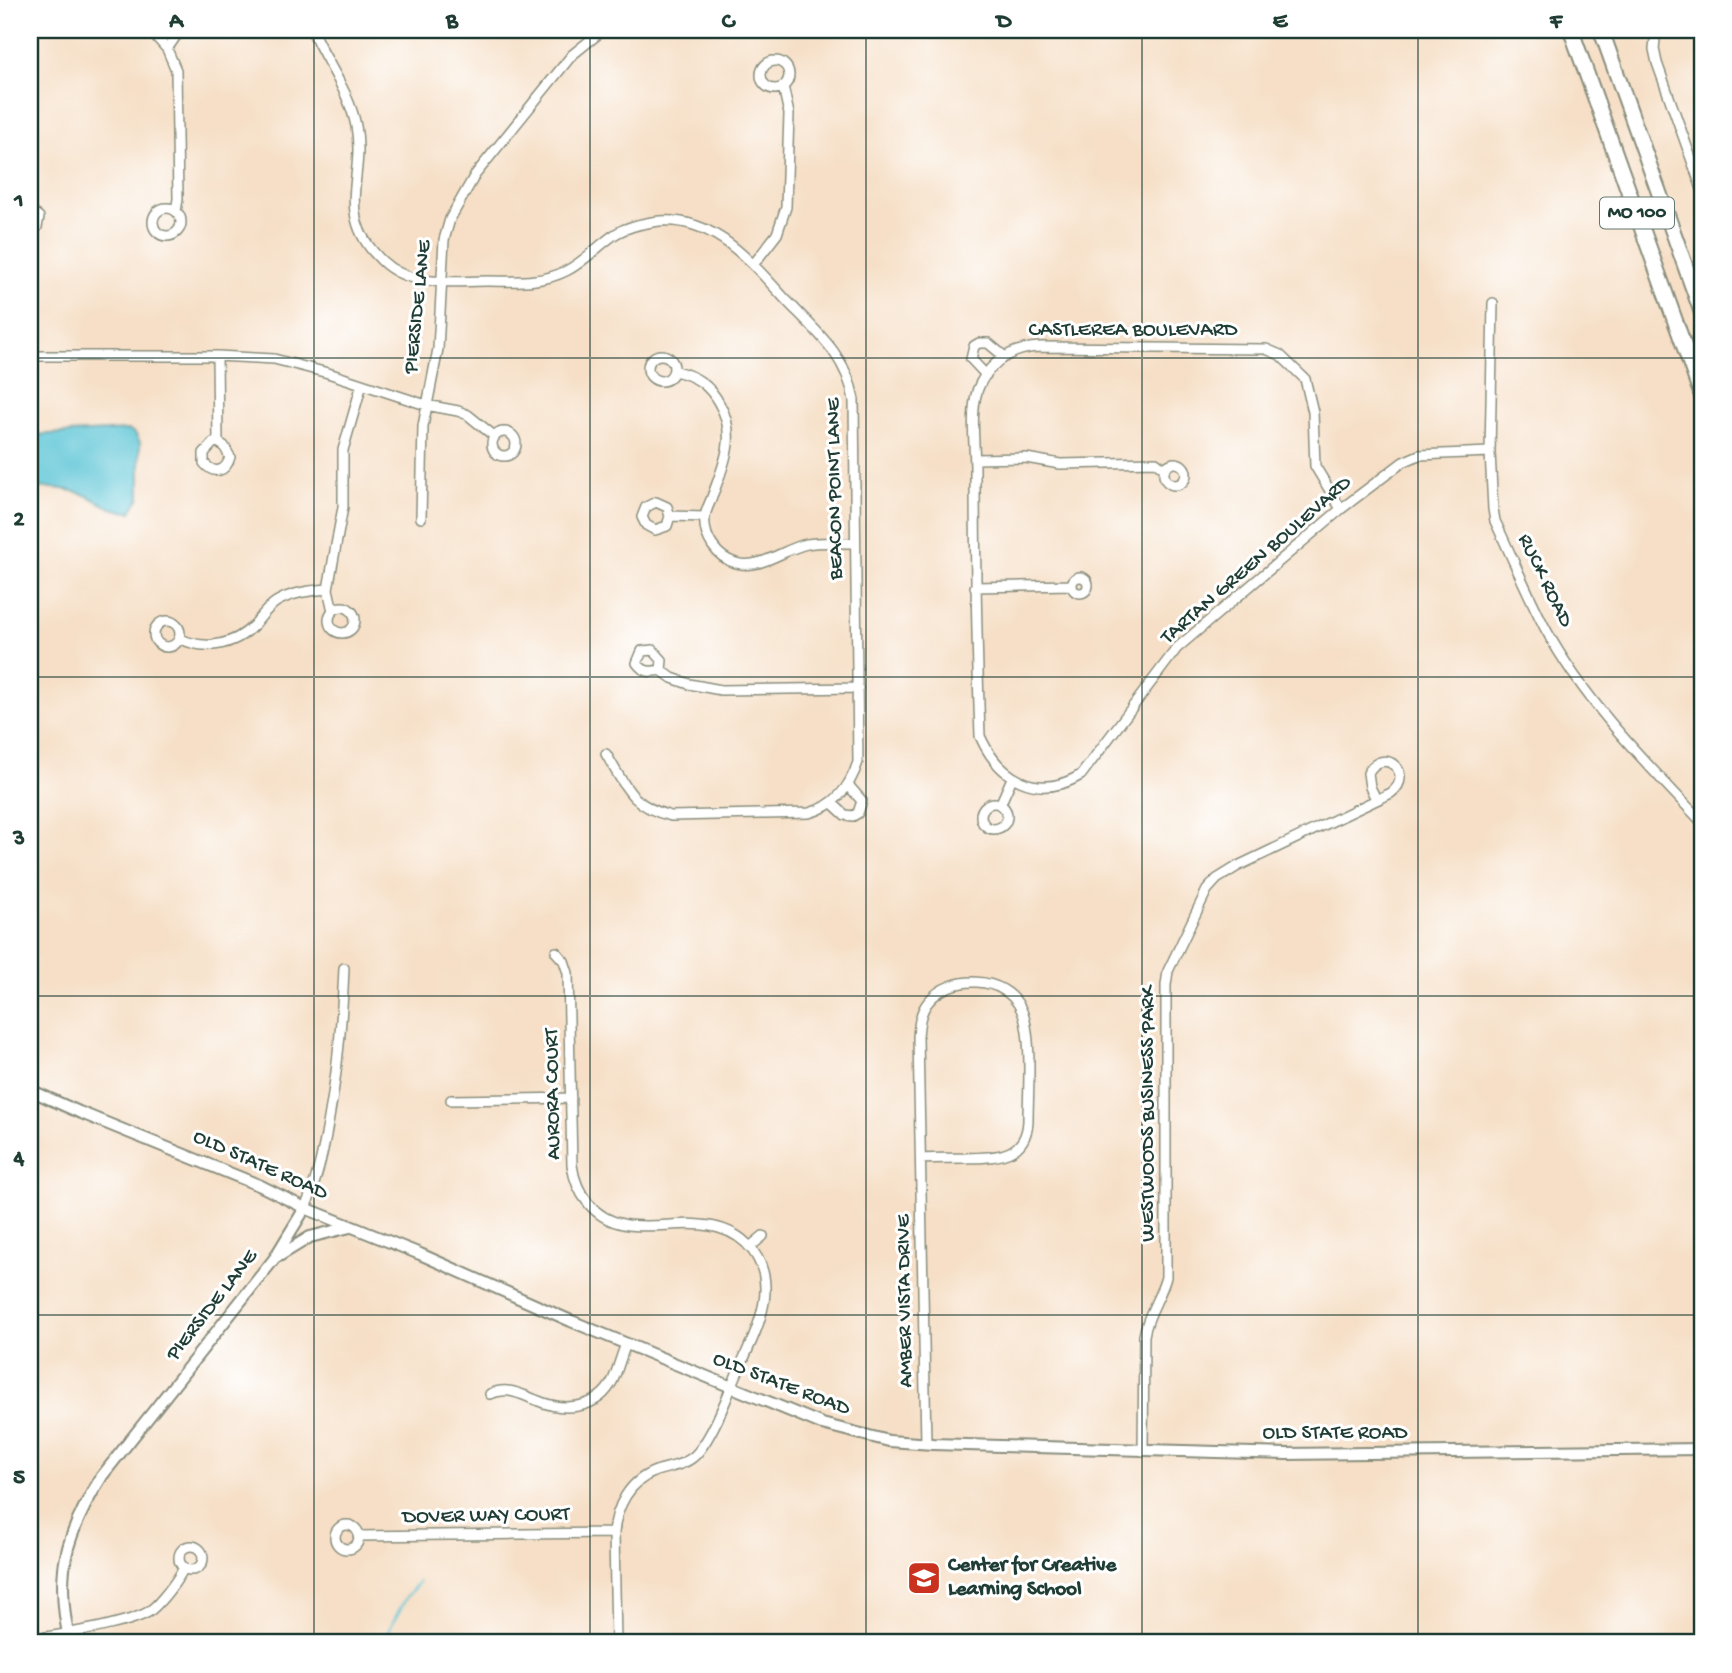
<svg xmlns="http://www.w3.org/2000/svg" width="1732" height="1673" font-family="'Gochi Hand',sans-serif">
  <rect width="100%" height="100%" fill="#fff"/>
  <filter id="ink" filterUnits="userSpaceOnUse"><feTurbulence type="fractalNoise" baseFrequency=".0143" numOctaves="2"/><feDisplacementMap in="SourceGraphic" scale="14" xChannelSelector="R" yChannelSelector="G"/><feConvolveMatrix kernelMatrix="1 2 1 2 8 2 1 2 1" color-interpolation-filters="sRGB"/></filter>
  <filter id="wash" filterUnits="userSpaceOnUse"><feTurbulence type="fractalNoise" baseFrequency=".00686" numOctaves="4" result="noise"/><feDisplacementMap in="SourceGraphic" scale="28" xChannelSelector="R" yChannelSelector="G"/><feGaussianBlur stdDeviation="1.57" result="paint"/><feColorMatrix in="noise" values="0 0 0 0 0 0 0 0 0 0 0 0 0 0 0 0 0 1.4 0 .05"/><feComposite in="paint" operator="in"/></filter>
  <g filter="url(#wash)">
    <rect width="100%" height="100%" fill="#f6dfc6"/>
    <path fill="#5ac4d5" stroke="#3c8084" stroke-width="2" d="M128,430l7,3 5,10v54l-9,15c-18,-1 -26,-7 -41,-15 -20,-9 -39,-10 -60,-9v-53z"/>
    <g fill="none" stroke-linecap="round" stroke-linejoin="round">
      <path stroke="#5ac4d5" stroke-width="2.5" d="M382,1643l25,-47 12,-14"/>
    </g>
  </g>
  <g filter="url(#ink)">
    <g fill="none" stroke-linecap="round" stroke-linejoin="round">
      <g stroke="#8a8e7d" stroke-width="12">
        <path id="minor" d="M150,30l17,19 9,21 2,129 -2,12
          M312,30c14,32 37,61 44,96 10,52 -23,88 26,135 28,27 70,20 106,20 27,0 52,3 78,-10 19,-9 33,-27 51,-38 10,-6 23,-9 35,-11 59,-10 99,40 135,79 29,30 60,55 67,99l4,362c-8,25 -22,44 -49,51l-138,3c-40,-10 -45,-29 -65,-62
          M1656,30l-2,19 3,14 45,126
          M167,49l13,-19
          M761 75a14 14 0 1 1 28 0a14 14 0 1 1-28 0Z
          M153 222a14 14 0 1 1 28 0a14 14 0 1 1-28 0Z
          M30,210l9,7 -2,10 -7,7
          M753,265l24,-31 9,-27 3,-93 -6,-28
          M1493,303l-3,149 3,57 2,12c17,36 32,72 50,107 40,74 100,134 157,194
          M648 368a13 13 0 1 1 26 0a13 13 0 1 1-26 0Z
          M30,356h187l57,3 54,14 98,32 32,6 10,4 26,21
          M217,356l1,86 6,4 6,11c-4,15 -16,18 -26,6v-10l9,-10 5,-1
          M675,371c21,5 35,14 45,34 18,32 3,61 -8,92 -2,6 -7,14 -7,21 -2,19 12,40 31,45 25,7 47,-14 71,-19 15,-3 33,-1 48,-1
          M986,375l-15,-16 3,-13 5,-3h9l17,14
          M492 444a12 12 0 1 1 24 0a12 12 0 1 1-24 0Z
          M975,459l51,-1 34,6 96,-2 9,7
          M1164 474a11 11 0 1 1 22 0a11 11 0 1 1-22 0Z
          M1341,509l-26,-43 -2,-54 -8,-33 -25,-24 -14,-6 -226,-2c-26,1 -48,13 -60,37 -11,21 -5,62 -5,85 0,89 2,178 5,267 19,43 57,65 101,39l96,-127 164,-139 62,-47 16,-7 71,-3
          M670,516l-3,10 -12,4 -9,-5 -4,-8 4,-10 10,-5 11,5 3,9 35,1
          M421,518l2,-92 15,-77 6,-109 6,-21 25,-44 97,-120 31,-25
          M1072 585a8 8 0 1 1 16 0a8 8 0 1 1-16 0Z
          M975,587l97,-2
          M329 620a13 13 0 1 1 26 0a13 13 0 1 1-26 0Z
          M333,611l-5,-22 15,-82v-57l19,-66
          M154 634a13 13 0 1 1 26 0a13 13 0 1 1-26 0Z
          M179,638c25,13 55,8 75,-13 7,-8 13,-17 22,-23 16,-10 34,-11 52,-13
          M661,670c-10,2 -17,3 -24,-7l5,-12 11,-1 9,10 -1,10 11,8 17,6 32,6 137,-2
          M981 816a13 13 0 1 1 26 0a13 13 0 1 1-26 0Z
          M832,803l13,12 8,1 5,-3 4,-12 -13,-15
          M1000,805l12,-27
          M556,952l8,9 4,12 4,192c2,15 7,27 16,38 33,41 88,12 131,25 14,4 26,12 34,23 29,39 -1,87 -17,125 -10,23 -22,57 -38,76 -10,13 -27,14 -42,19 -27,10 -40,36 -42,62l2,110
          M451,1100l120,-2
          M921,1159c14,-1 29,-1 44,-1 29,-1 61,1 63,-37 0,-29 5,-87 -7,-112 -16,-34 -70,-35 -92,-8 -9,10 -10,23 -11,36l8,406
          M305,1208c12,-27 18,-55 23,-84 10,-53 14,-102 16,-156
          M750,1247l13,-11
          M490,1394c17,-8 30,0 46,6 27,12 62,10 77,-20 5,-11 8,-24 13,-36
          M1143,1451l1,-115c3,-22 17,-39 22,-59v-292l2,-14 39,-81 10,-11 21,-13 153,-73c25,-19 -8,-48 -23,-20l2,14 6,12
          M335 1537a12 12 0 1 1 24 0a12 12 0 1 1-24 0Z
          M358,1536l256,-3
          M179 1558a12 12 0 1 1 24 0a12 12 0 1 1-24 0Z
          M30,1640c26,-5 104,-16 121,-30 10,-8 28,-31 33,-43"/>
      </g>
      <g stroke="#8a8e7d" stroke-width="14">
        <path id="tertiary" d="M30,1090l49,22 182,74 44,22 115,46 151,67 251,103 67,17 44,3 353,10 416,-5
          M279,1256l31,-19 40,-10
          M70,1643c-16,-69 -5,-108 32,-167l172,-217 31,-51"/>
      </g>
      <g stroke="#8a8e7d" stroke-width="18">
        <path id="trunk" d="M1571,30l131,366
          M1601,30l101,283"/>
      </g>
      <use href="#minor" stroke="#fff" stroke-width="9"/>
      <use href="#tertiary" stroke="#fff" stroke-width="10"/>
      <use href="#trunk" stroke="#fff" stroke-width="14"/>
    </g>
  </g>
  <path fill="none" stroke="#1f3d34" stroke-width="2" stroke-opacity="0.55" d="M314,30v1613M590,30v1613M866,30v1613M1142,30v1613M1418,30v1613M30,358h1672M30,677h1672M30,996h1672M30,1315h1672"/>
  <defs>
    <g id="school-square" transform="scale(1.75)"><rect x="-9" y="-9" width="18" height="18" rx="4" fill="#c8321e" stroke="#fff"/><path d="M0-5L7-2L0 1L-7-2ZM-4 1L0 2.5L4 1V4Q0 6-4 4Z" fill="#fff"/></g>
  </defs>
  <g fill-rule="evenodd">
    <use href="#school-square" x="924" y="1578"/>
  </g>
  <g text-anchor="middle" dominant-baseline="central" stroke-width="6" stroke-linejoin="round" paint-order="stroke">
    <rect fill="#fff" stroke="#627771" stroke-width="2" x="1600" y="197.5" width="74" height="31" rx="5"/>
    <g font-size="19" font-weight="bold" fill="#1f3d34">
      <text x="1637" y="213">MO 100</text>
    </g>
    <g font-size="21" fill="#1f3d34" stroke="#fff">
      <text transform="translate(419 307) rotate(-84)">PIERSIDE LANE</text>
      <text x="1133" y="331">CASTLEREA BOULEVARD</text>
      <text transform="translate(836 489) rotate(-91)">BEACON POINT LANE</text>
      <text transform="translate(1257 561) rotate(-41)">TARTAN GREEN BOULEVARD</text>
      <text transform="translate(1544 581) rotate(64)">RUCK ROAD</text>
      <text transform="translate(554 1094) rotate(-91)">AURORA COURT</text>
      <text transform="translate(1149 1114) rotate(-90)">WESTWOODS BUSINESS PARK</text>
      <text transform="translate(260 1166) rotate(24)">OLD STATE ROAD</text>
      <text transform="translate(906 1301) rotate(-91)">AMBER VISTA DRIVE</text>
      <text transform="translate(213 1306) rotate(-52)">PIERSIDE LANE</text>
      <text transform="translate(781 1385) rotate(21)">OLD STATE ROAD</text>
      <text x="1335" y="1434">OLD STATE ROAD</text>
      <text transform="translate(486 1517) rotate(-1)">DOVER WAY COURT</text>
    </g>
    <g font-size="21" font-weight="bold" fill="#1f3d34" stroke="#fff" text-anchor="start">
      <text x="948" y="1566">Center for Creative<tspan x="948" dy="24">Learning School</tspan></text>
    </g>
  </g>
  <rect width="1732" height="1673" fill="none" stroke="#fff" stroke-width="77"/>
  <rect x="38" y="38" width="1656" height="1596" fill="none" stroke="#1f3d34" stroke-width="2.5"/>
  <g font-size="23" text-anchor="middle" font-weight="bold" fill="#1f3d34">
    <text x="176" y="27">A</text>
    <text x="452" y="27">B</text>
    <text x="728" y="27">C</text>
    <text x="1004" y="27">D</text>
    <text x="1280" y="27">E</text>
    <text x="1556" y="27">F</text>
    <text x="19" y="206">1</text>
    <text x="19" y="525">2</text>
    <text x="19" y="844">3</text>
    <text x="19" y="1164">4</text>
    <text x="19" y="1483">5</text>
  </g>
</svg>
